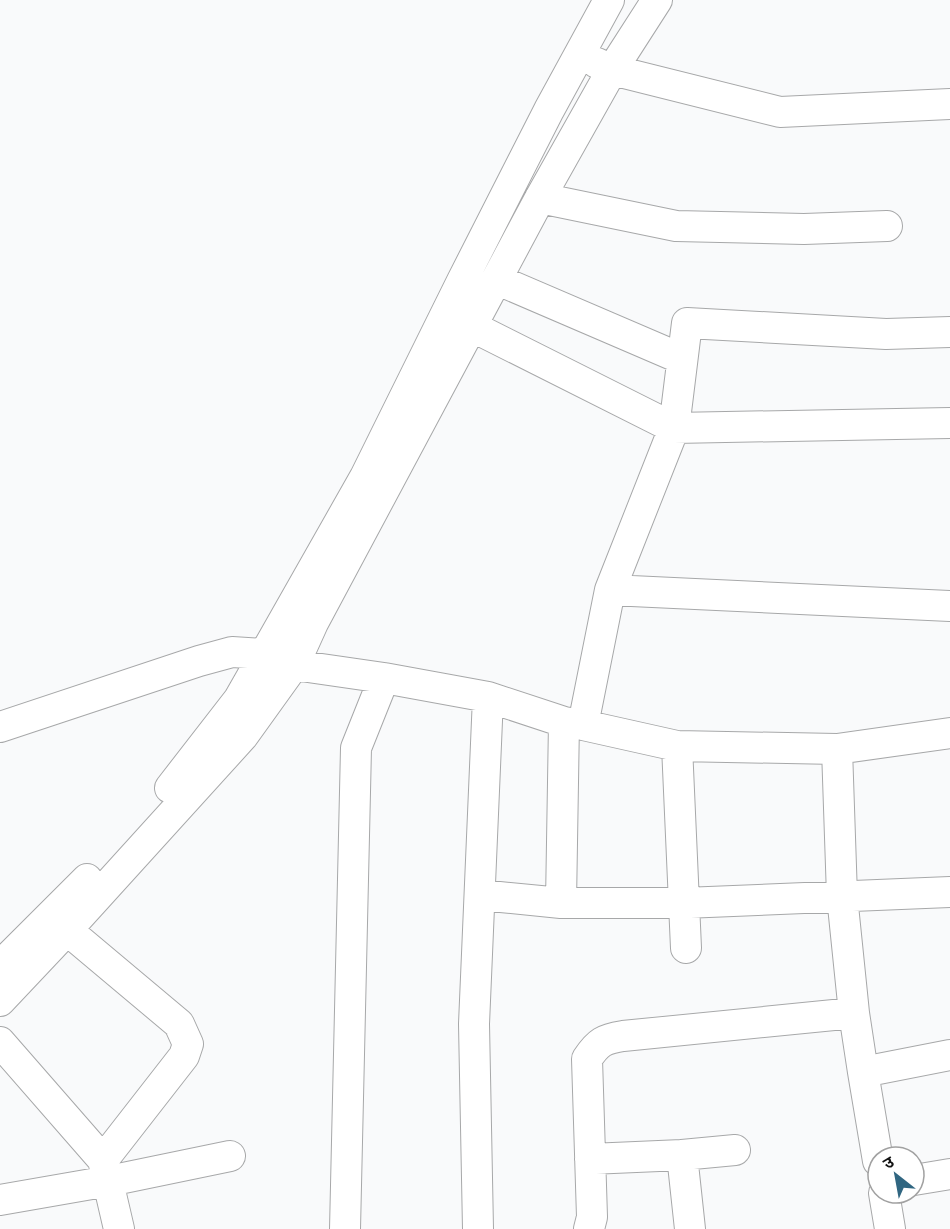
<svg xmlns="http://www.w3.org/2000/svg" width="950" height="1229" font-family="'DM Sans','Noto Sans Devanagari',sans-serif">
  <rect width="100%" height="100%" fill="#f9fafb"/>
  <g fill="none" stroke-linecap="round" stroke-linejoin="round">
    <g stroke="#a7a8a9" stroke-width="32">
      <path id="minor" d="M597,63l15,7 168,42 170,-8
        M540,198l136,28 128,3 83,-3
        M498,280l184,79
        M473,327l201,101 276,-5
        M950,332l-64,2 -199,-11 -13,105 -64,162 340,16
        M583,725l27,-135
        M0,727l199,-66 33,-9 33,2 29,11 90,13 104,19 76,25 19,3 94,21 160,3 113,-16
        M677,746l9,202
        M837,749l5,147 12,117 9,59 87,-17
        M170,788l69,-89 126,-222 97,-196 87,-171 60,-110
        M480,895l81,8h123l266,-11
        M561,903l3,-181
        M67,930l112,94 9,20 -4,12 -81,104
        M0,966l87,-87
        M0,1001l67,-71 176,-194 51,-71 19,-42 227,-425 72,-128 45,-70
        M0,1042l103,118 16,69
        M863,1072l15,89
        M682,1155l8,74
        M590,1159l92,-4 53,-5
        M914,1180l36,-6
        M884,1193l6,36
        M0,1200l109,-19 121,-25
        M345,1229l11,-481 28,-70
        M478,1229l-4,-205 14,-327
        M589,1229l3,-12 -5,-158c11,-17 17,-20 36,-23l231,-23"/>
    </g>
    <use href="#minor" stroke="#fff" stroke-width="30"/>
  </g>
  <g transform="translate(896 1175) rotate(329)"><circle r="28" fill="#ffffff" stroke="#a1a1a1" stroke-width="1.5"/>
  <path d="M0-4.5L10 22L0 15L-10 22Z" fill="#306681"/>
  <text y="-9" font-size="16" font-weight="bold" text-anchor="middle" fill="#141414">उ</text>
  </g>
</svg>
